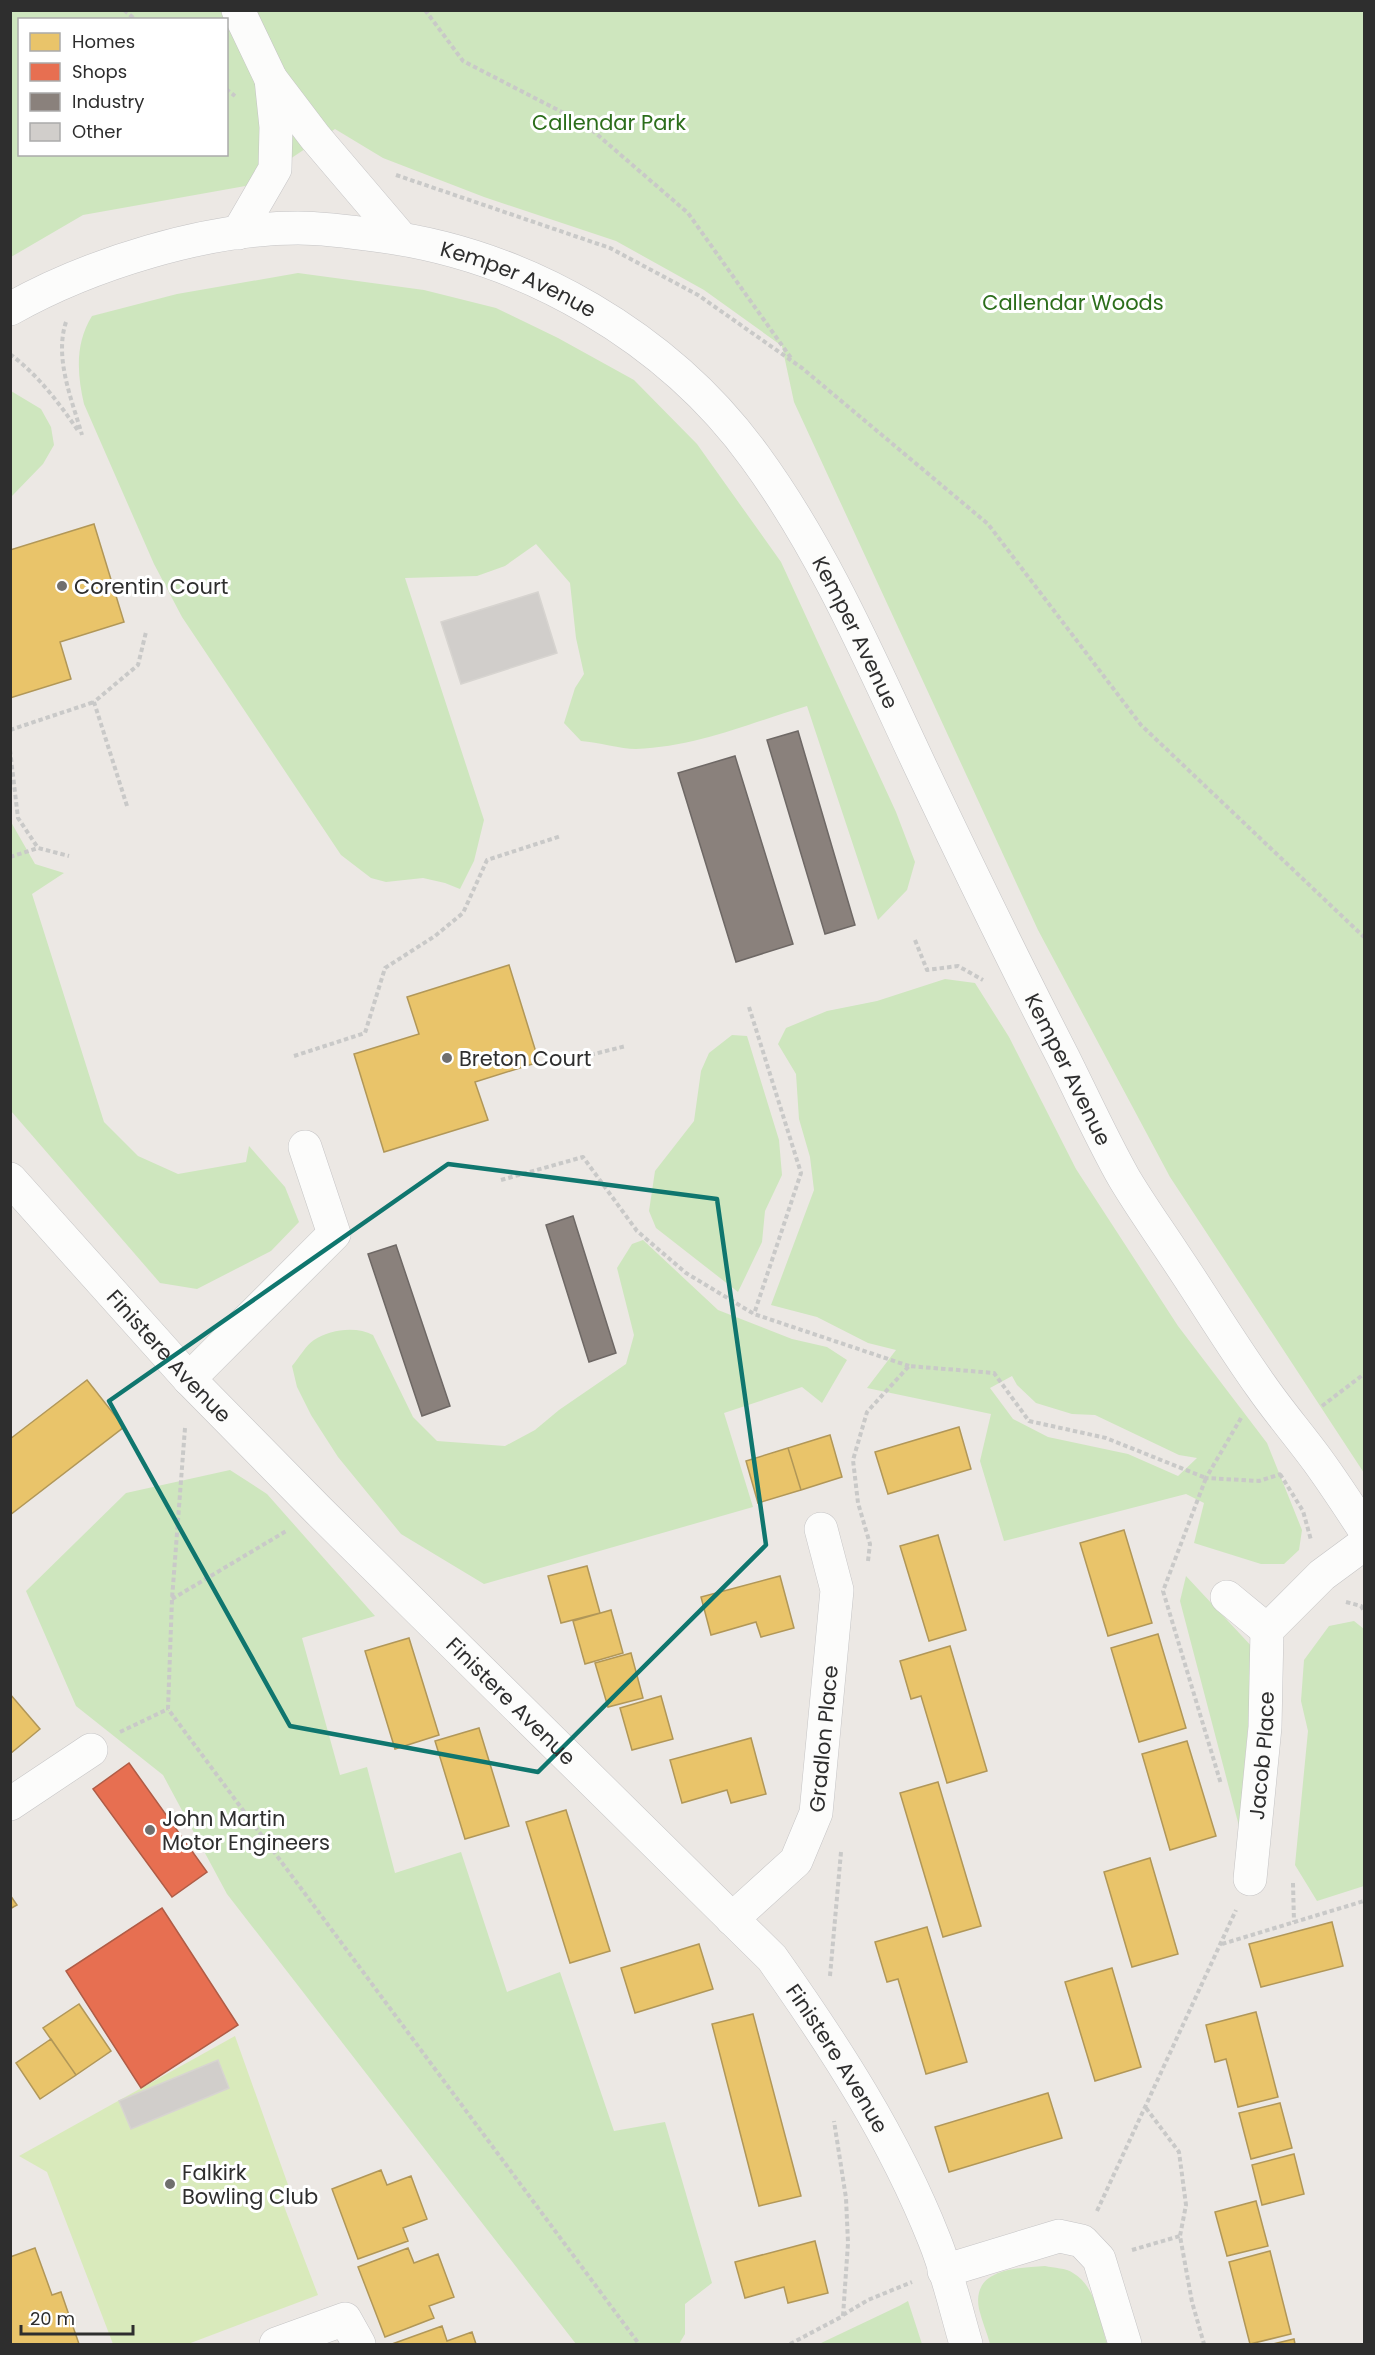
<svg xmlns="http://www.w3.org/2000/svg" width="1375" height="2355" font-family="Poppins,sans-serif">
  <rect width="100%" height="100%" fill="#ece8e4"/>
  <path fill="#cee6be" fill-rule="evenodd" d="M11,11h1353v1462l-194,-296 -132,-247 -244,-528 -12,-56 -78,-56 -88,-49 -132,-44 -101,-39 -48,-29 -84,56 -168,30 -72,42zM20,20h206v134h-206z
    M298,273l126,17 72,18 62,30 76,42 63,64 84,118 115,250 19,50 -8,28 -29,30 -71,-214c-57,17 -111,41 -171,43 -15,0 -38,-7 -55,-8l-17,-18 11,-35 9,-14 -8,-36 -6,-55 -34,-39 -31,22 -28,10 -72,2 79,242 -10,41 -14,28 -15,-6 -22,-5 -37,4 -15,-4 -30,-23 -159,-238 -28,-53 -70,-160c-7,-30 -9,-61 8,-88l85,-22z
    M11,391l30,18 10,18 3,18 -11,19 -32,33z
    M11,822l24,42 29,9 -32,21 72,228 34,34 40,18 68,-12 3,-16 36,41 14,35 -28,29 -74,38 -37,-6 -149,-172z
    M945,979l30,4 34,54 67,132 102,157 89,117 35,87 -3,20 -15,14h-23l-67,-21 10,-40 -18,-9 -182,47 -24,-80 11,-47 -124,-26 29,-38 -28,-7 -51,-26 -46,-12 43,-115 -4,-33 -11,-38 -3,-45 -18,-30 8,-16 41,-17 50,-10zM1012,1376l5,9 19,18 36,11 23,1 84,40 18,3 -19,18 -50,-22 -80,-17 -35,-18 -23,-31z
    M732,1035l15,1 32,104 3,35 -17,36 -3,31 -24,50 -82,-64 -7,-17 6,-40 39,-50 7,-50 8,-18z
    M643,1240l75,70 74,29 35,8 20,13 -25,43 -20,-16 -78,26 29,94 -269,77 -83,-50 -63,-77 -27,-42 -14,-28 -5,-21c7,-8 14,-21 22,-26 16,-11 43,-14 59,-5l40,82 24,24 68,5 30,-16 24,-20 67,-46 8,-29 -17,-67 15,-24z
    M230,1470l37,24 108,122 -73,22 38,137 27,-8 28,106 66,-21 46,140 53,-20 54,159 51,-9 47,161 -27,21v30l-6,10h-103l-349,-450 -64,-119 -87,-69 -50,-115 100,-98z
    M1186,1576l69,74 -16,176 -59,-225z
    M1354,1621l10,8v257l-47,15 -22,-36 13,-134 -7,-30 3,-41 25,-34z
    M1045,2266c9,2 21,2 28,7 23,13 27,48 34,71h-117c-3,-11 -8,-23 -11,-35 -8,-41 39,-41 66,-43z
    M908,2301l14,43h-103l80,-38z"/>
  <path fill="#d9eabb" d="M235,2036l57,160 -10,5 36,94 -130,49h-75l-66,-172 -28,-16z"/>
  <path fill="#e9c46a" stroke="#b19758" stroke-width="1.5" d="M94,524l30,98 -64,20 11,37 -61,19v-148z
    M509,965l30,97 -64,20 13,38 -104,32 -30,-98 65,-20 -12,-37z
    M87,1380l37,47 -114,88v-76z
    M959,1427l12,42 -83,25 -13,-42z
    M830,1435l12,42 -41,13 -13,-42z
    M788,1448l13,42 -43,13 -12,-42z
    M1124,1530l28,93 -44,13 -28,-93z
    M938,1535l28,95 -37,11 -29,-95z
    M587,1566l13,47 -39,10 -13,-47z
    M780,1576l14,52 -33,9 -5,-15 -45,13 -10,-38z
    M611,1610l12,43 -38,11 -12,-43z
    M1158,1634l28,94 -47,14 -28,-94z
    M409,1638l30,97 -44,14 -30,-98z
    M950,1646l37,125 -40,12 -26,-87 -10,3 -11,-38z
    M631,1653l12,45 -35,9 -13,-44z
    M10,1694l30,35 -30,25z
    M661,1696l12,43 -41,11 -12,-42z
    M479,1728l30,98 -44,13 -30,-98z
    M751,1738l15,56 -35,9 -4,-13 -45,13 -12,-43z
    M1187,1741l29,95 -46,14 -28,-96z
    M938,1782l43,144 -38,11 -43,-144z
    M566,1810l44,141 -40,12 -44,-141z
    M1150,1858l28,96 -46,13 -28,-95z
    M10,1895l7,10 -7,4z
    M1332,1922l11,44 -82,21 -12,-43z
    M927,1927l40,135 -41,12 -28,-95 -11,3 -12,-40z
    M699,1944l14,45 -78,24 -14,-45z
    M1112,1968l29,99 -46,14 -30,-99z
    M79,2004l32,47 -35,24 -33,-47z
    M1256,2012l22,85 -40,10 -12,-48 -11,3 -9,-37z
    M753,2014l48,182 -42,10 -47,-182z
    M51,2039l25,36 -36,24 -24,-36z
    M1048,2093l14,45 -113,34 -14,-45z
    M1280,2103l12,45 -41,11 -12,-46z
    M1294,2154l10,40 -42,11 -10,-40z
    M381,2170l6,15 24,-9 16,43 -24,9 5,13 -50,18 -26,-70z
    M1256,2201l12,45 -41,10 -12,-44z
    M815,2241l13,52 -40,10 -4,-16 -39,11 -10,-36z
    M35,2248l17,47 9,-3 18,52h-69v-87z
    M408,2248l6,15 24,-9 16,43 -25,9 5,12 -49,19 -27,-70z
    M1270,2251l21,83 -41,10 -21,-82z
    M442,2326l5,15 25,-9 4,12h-84z
    M1294,2339l1,5h-22z"/>
  <path fill="#e76f51" stroke="#b05c46" stroke-width="1.5" d="M129,1763l78,109 -35,25 -79,-108z
    M162,1908l76,117 -97,63 -75,-117z"/>
  <path fill="#8a817c" stroke="#6e6865" stroke-width="1.5" d="M798,731l57,194 -30,9 -58,-194z
    M735,756l58,188 -57,18 -58,-189z
    M573,1216l43,137 -27,9 -43,-137z
    M396,1245l54,161 -28,10 -54,-162z"/>
  <path fill="#d1cecb" stroke="#d7d4d0" stroke-width="1.5" d="M538,592l19,61 -96,31 -20,-62z
    M218,2060l11,28 -98,41 -12,-28z"/>
  <g fill="none" stroke-linecap="round" stroke-linejoin="round">
    <g stroke="#c5c4c5" stroke-width="34">
      <g id="street">
        <path d="M238,10l33,69 44,58 86,101"/>
        <path d="M238,233l37,-64 1,-42 -5,-48"/>
        <path id="s1" d="M10,1179l179,200 130,132 453,447c63,89 122,180 162,281 14,34 22,71 32,105"/>
        <path d="M189,1379l145,-145 -29,-87"/>
        <path d="M1227,1597l40,33"/>
        <path d="M10,1804l81,-54"/>
        <path id="s2" d="M1250,1879l15,-152 2,-97 55,-55 42,-31"/>
        <path id="s3" d="M732,1919l64,-58 20,-48 21,-223 -16,-61"/>
        <path d="M944,2271l115,-35 23,5 17,18 26,85"/>
        <path d="M276,2344l69,-25 14,25"/>
      </g>
    </g>
    <g stroke="#c5c4c5" stroke-width="34">
      <g id="secondary">
        <path id="s4" d="M10,309c80,-45 196,-81 288,-81 27,0 55,4 83,8 145,19 288,102 374,221 70,96 116,205 166,311 46,97 93,194 142,289 20,40 39,82 61,121 16,27 34,52 51,78 29,43 56,88 86,130 18,26 38,49 57,75 16,22 31,45 46,68"/>
      </g>
    </g>
    <path stroke="#c9c9c8" stroke-width="4" stroke-dasharray="4.5 3" stroke-linecap="butt" d="M124,10l12,10
      M425,10l38,51 122,63 103,89 103,145
      M226,89l9,7
      M396,175l214,73 88,47 104,73 186,156 153,201 223,212
      M66,322c-12,36 6,78 16,113
      M10,354c29,22 49,49 69,78
      M10,730l84,-28
      M10,750l8,68 20,30
      M127,806l-33,-104 44,-37 8,-33
      M10,857l28,-9 31,8
      M915,940l12,30 31,-4 25,14
      M749,1007l52,166 -47,141
      M294,1056l71,-23 20,-65 50,-32 28,-23 24,-53 74,-24
      M554,1064l72,-18
      M501,1180l82,-23 54,74 49,42 68,41 155,52
      M1322,1406l42,-32
      M1241,1418l-35,60 53,3 22,-7
      M185,1428l-13,171 -4,110 471,635
      M1280,1474l23,37 8,29
      M868,1561l2,-17 -12,-41 -5,-43 14,-48 42,-46 85,7 35,48 77,17 100,40 -43,113 58,193
      M172,1599l116,-69
      M1346,1602l15,4 3,5
      M120,1732l48,-23
      M1293,1883l1,39
      M1222,1944l142,-43
      M830,1976l11,-124
      M1146,2108l33,44 7,53 -6,31 12,66 12,42
      M1097,2211l139,-301
      M1132,2250l48,-14
      M843,2315l25,-15 44,-18
      M790,2344l53,-28 5,-73 -2,-45 -12,-77"/>
    <use href="#street" stroke="#fcfcfb" stroke-width="33"/>
    <use href="#secondary" stroke="#fcfcfb" stroke-width="33"/>
  </g>
  <path fill="none" stroke="#0f766e" stroke-width="4.5" stroke-linejoin="round" d="M448,1164l269,35 49,346 -228,227 -248,-46 -181,-325z"/>
  <g fill="#706f6e" stroke="#fff" stroke-width="2">
    <circle cx="62" cy="586" r="6"/>
    <circle cx="447" cy="1058" r="6"/>
    <circle cx="150" cy="1830" r="6"/>
    <circle cx="170" cy="2184" r="6"/>
  </g>
  <g text-anchor="middle" dominant-baseline="central" stroke-width="6" stroke-linejoin="round" paint-order="stroke">
    <g font-size="21" fill="#2c6e1b" stroke="#fff">
      <text x="609" y="122">Callendar Park</text>
      <text x="1073" y="302">Callendar Woods</text>
    </g>
    <g font-size="21" fill="#2e2e2e" stroke="#fff">
      <text stroke="none"><textPath href="#s4" startOffset="530">Kemper Avenue</textPath></text>
      <text stroke="none"><textPath href="#s4" startOffset="1034">Kemper Avenue</textPath></text>
      <text stroke="none"><textPath href="#s4" startOffset="1520">Kemper Avenue</textPath></text>
      <text stroke="none"><textPath href="#s1" startOffset="238">Finistere Avenue</textPath></text>
      <text stroke="none"><textPath href="#s1" startOffset="724">Finistere Avenue</textPath></text>
      <text stroke="none"><textPath href="#s3" startOffset="213">Gradlon Place</textPath></text>
      <text stroke="none"><textPath href="#s2" startOffset="124">Jacob Place</textPath></text>
      <text stroke="none"><textPath href="#s1" startOffset="1210">Finistere Avenue</textPath></text>
    </g>
    <g font-size="21" fill="#2e2e2e" stroke="#fff" text-anchor="start">
      <text x="74" y="586">Corentin Court</text>
      <text x="459" y="1058">Breton Court</text>
      <text x="162" y="1818">John Martin<tspan x="162" dy="24">Motor Engineers</tspan></text>
      <text x="182" y="2172">Falkirk<tspan x="182" dy="24">Bowling Club</tspan></text>
    </g>
  </g>
  <rect width="1375" height="2355" fill="none" stroke="#2e2e2e" stroke-width="24"/>
  <rect x="18" y="18" width="210" height="138" fill="#ffffff" stroke="#ababab" stroke-width="1.5"/>
  <rect x="30" y="33" width="30" height="18" fill="#e9c46a" stroke="#ababab" stroke-width="1.5"/>
  <text x="72" y="48" font-size="18" fill="#2e2e2e">Homes</text>
  <rect x="30" y="63" width="30" height="18" fill="#e76f51" stroke="#ababab" stroke-width="1.5"/>
  <text x="72" y="78" font-size="18" fill="#2e2e2e">Shops</text>
  <rect x="30" y="93" width="30" height="18" fill="#8a817c" stroke="#ababab" stroke-width="1.5"/>
  <text x="72" y="108" font-size="18" fill="#2e2e2e">Industry</text>
  <rect x="30" y="123" width="30" height="18" fill="#d1cecb" stroke="#ababab" stroke-width="1.5"/>
  <text x="72" y="138" font-size="18" fill="#2e2e2e">Other</text>
  <path d="M21 2325v9h112v-9" fill="none" stroke="#2e2e2e" stroke-width="3"/>
  <text x="30" y="2325" font-size="18" fill="#2e2e2e" stroke="#ffffff" stroke-width="4.5" paint-order="stroke">20 m</text>
</svg>
